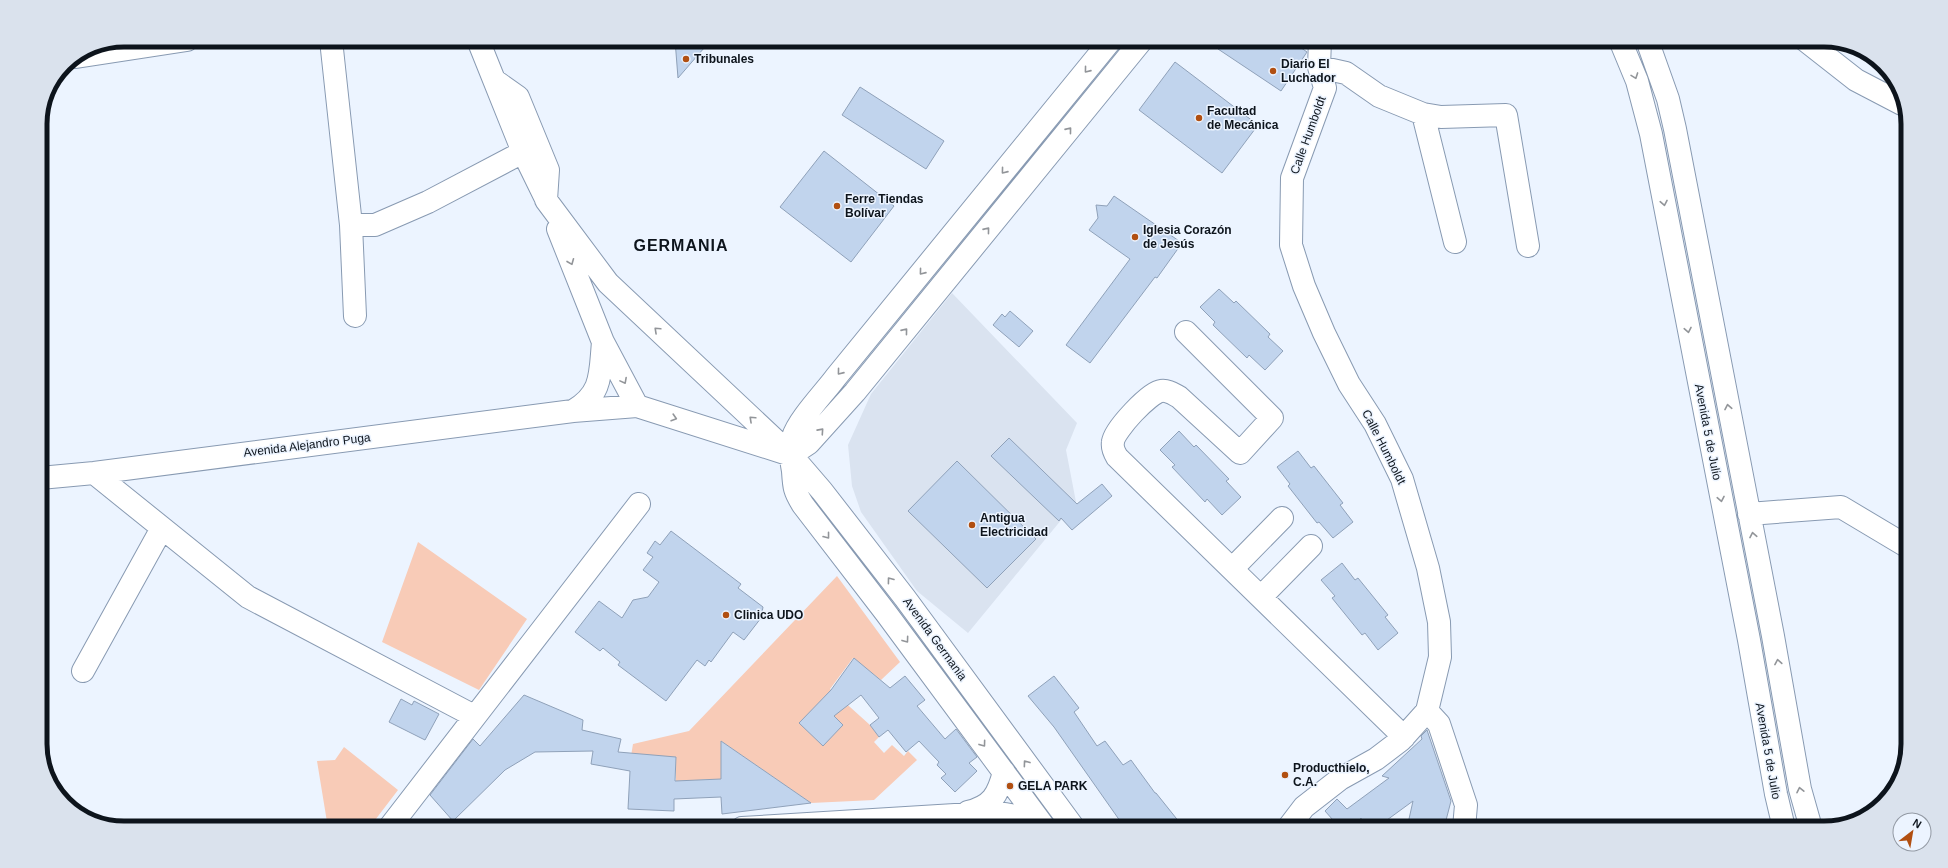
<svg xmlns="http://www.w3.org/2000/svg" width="1948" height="868" font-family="Helvetica,sans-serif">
  <rect width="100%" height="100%" fill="#ecf4ff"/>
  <path fill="#dae3f0" d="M952,293l125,130 -11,27 10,52 -108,131 -51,-42 -56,-79 -9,-26 -4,-41 23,-51z"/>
  <path fill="#f8cbb7" d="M418,542l109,77 -48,71 -97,-48z
    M837,576l63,86 -19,18 -28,-22 -23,31 40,36 9,12 -5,5 10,11 8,-8 12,11 4,-5 9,9 -43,40 -63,3 -90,-62v38l-45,2v-24l-28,6v-9l-17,2 2,-12 56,-13z
    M344,747l54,43 -29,38h-41l-11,-67 18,-1z"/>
  <path fill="#c1d4ed" stroke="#8fa1b9" d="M675,40h36l-33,38z
    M1224,40h66l17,12 -26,39 -63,-42z
    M1175,62l83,63 -36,48 -83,-63z
    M860,87l84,54 -18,28 -84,-54z
    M824,151l70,55 -43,56 -71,-55z
    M1114,196l68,47 -25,35 -2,-1 -65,86 -24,-18 64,-86 -41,-29 9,-12 -2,-13 11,1z
    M1219,289l15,14 2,-2 34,33 -2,3 15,14 -18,19 -16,-15 -2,3 -34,-33 2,-3 -15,-15z
    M1010,311l23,20 -14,16 -26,-22 9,-11 3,3z
    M1179,431l15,16 2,-2 33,34 -3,2 15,16 -19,18 -15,-16 -2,3 -33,-35 3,-2 -15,-15z
    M1009,438l68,66 25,-20 10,12 -40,34 -11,-12 -2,3 -68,-65z
    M1298,451l13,17 3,-2 29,37 -3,2 13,17 -20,16 -14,-16 -2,1 -29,-37 2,-2 -13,-17z
    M957,461l79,78 -49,49 -79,-77z
    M671,531l70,53 -3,4 25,19 -2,11 -17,22 -11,-8 -22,30 -2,-2 -4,6 -8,-6 -31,41 -48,-36 2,-3 -17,-14 -3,3 -25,-19 24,-31 23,17 11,-18 15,-3 11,-15 -16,-12 10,-13 -6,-4 8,-12 5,4z
    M1342,563l13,17 3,-2 30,37 -3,2 13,16 -20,17 -13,-17 -3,2 -30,-37 3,-2 -14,-16z
    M854,658l36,30 15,-12 20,24 -8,6 28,33 11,-10 21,28 -8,6 8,8 -22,21 -14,-14 5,-4 -9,-9 2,-3 -20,-21 -13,11 -18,-22 -9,7 -9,-12 9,-7 -18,-23 -27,21 9,9 -20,21 -24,-23 32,-33z
    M1054,676l25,32 -5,4 23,34 8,-5 18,24 8,-5 24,33h1l28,35h-59l-71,-101 -26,-31z
    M524,695l59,25 -1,10 39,9 -3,13 58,5 -1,24 46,-2v-38l90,62 -89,11 -1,-17 -47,2v12l-46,-2 2,-38 -39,-7 2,-13 -58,1 -30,18 -52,51 -23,-26 43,-56 7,7z
    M401,699l11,6 2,-4 25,13 -14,26 -36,-18z
    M1427,730l24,71 -7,27h-37l6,-27 -37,27h-8l-7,-10 -10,10h-11l-15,-17 12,-12 10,10 42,-31 -7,-2 40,-37 -1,-3z"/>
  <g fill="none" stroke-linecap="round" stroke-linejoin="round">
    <g stroke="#889ab2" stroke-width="24">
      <path id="minor" d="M331,40l20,185 4,91
        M478,40l45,112 23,47
        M1620,40l17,41 14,53 98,506 27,154 8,34
        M1647,40l21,59 7,30 98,507 27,153 11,39
        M1805,40l51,40 46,24
        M76,57l111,-17
        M1319,67l27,6 33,23 44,18 18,3 65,-2 22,131
        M494,80l24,17 30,73 -2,30 62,83 183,172 31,36 83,107 169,230
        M1423,114l32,128
        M351,225h24l53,-23 95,-50
        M558,229l45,113 34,64
        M1186,332l86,86 -32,35 -61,-56c-6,-3 -11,-7 -18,-6 -11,1 -47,39 -48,51 -1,5 1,10 4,15l287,280
        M573,411c30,-17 27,-38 30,-69
        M94,473l154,124 226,119
        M40,478l54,-5 479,-62 64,-5 154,49 18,-12 46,-51 287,-352
        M1749,514l92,-7 67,40
        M1232,569l50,-51
        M1261,597l50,-51
        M83,671l79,-143
        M1427,711l12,13 27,81 -2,23
        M968,812c24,-6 30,-17 36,-40
        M389,828l250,-324
        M742,828l213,-13 50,-1 21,4 18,10
        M1045,828l-159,-215 -83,-108c-9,-14 -9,-18 -10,-34 -2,-11 -4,-23 0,-34 5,-17 32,-45 43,-60l275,-337
        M1288,828l16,-21 36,-28 36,-20 25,-19 26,-29 13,-54 -1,-35 -11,-54 -26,-89 -27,-55 -26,-40 -25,-51 -20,-47 -13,-41 1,-67 33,-90 -6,-21 1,-27"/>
    </g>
    <use href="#minor" stroke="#fff" stroke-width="22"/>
  </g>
  <defs><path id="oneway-chevron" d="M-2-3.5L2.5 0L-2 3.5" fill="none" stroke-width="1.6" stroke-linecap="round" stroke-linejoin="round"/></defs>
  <g stroke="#929599">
    <use href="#oneway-chevron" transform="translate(1087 70) rotate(129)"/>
    <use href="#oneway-chevron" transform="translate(1635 76) rotate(70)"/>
    <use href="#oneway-chevron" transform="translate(1069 130) rotate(-51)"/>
    <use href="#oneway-chevron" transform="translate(1004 171) rotate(129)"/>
    <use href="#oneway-chevron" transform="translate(1664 203) rotate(79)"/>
    <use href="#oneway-chevron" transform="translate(987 230) rotate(-51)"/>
    <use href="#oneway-chevron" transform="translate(571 262) rotate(68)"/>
    <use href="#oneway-chevron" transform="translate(922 272) rotate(129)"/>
    <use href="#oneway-chevron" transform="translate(657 330) rotate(-137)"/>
    <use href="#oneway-chevron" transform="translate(1688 330) rotate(79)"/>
    <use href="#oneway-chevron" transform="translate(905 331) rotate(-51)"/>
    <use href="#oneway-chevron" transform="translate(840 372) rotate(129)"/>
    <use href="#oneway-chevron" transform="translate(624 381) rotate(62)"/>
    <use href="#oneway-chevron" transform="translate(1728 407) rotate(-101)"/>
    <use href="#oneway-chevron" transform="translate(674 418) rotate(17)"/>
    <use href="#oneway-chevron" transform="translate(752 419) rotate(-137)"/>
    <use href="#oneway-chevron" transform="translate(821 431) rotate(-48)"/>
    <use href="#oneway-chevron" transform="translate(1721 499) rotate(79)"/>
    <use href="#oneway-chevron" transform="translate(1753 535) rotate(-101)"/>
    <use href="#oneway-chevron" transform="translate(827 536) rotate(52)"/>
    <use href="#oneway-chevron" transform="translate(890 580) rotate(-127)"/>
    <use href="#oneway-chevron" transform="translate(906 640) rotate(54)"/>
    <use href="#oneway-chevron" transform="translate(1778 662) rotate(-100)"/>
    <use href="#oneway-chevron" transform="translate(983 744) rotate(54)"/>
    <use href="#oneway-chevron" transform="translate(1026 763) rotate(-126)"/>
    <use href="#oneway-chevron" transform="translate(1800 790) rotate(-102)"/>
  </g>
  <g fill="#b14f11" stroke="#ecf4ff" stroke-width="1.5">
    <circle cx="686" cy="59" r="4"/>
    <circle cx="1273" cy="71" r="4"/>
    <circle cx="1199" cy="118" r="4"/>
    <circle cx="837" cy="206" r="4"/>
    <circle cx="1135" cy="237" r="4"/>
    <circle cx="972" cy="525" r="4"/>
    <circle cx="726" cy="615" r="4"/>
    <circle cx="1285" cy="775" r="4"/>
    <circle cx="1010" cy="786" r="4"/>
  </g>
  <g text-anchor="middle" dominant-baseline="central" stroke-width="3" stroke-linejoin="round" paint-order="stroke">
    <g font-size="12" font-weight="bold" fill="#0d141c" stroke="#ecf4ff" text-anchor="start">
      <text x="694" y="59">Tribunales</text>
      <text x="1281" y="64">Diario El<tspan x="1281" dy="14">Luchador</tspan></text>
      <text x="1207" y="111">Facultad<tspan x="1207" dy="14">de Mecánica</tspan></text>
      <text x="845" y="199">Ferre Tiendas<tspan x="845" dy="14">Bolívar</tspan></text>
      <text x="1143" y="230">Iglesia Corazón<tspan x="1143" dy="14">de Jesús</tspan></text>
      <text x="980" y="518">Antigua<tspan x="980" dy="14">Electricidad</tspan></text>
      <text x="734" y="615">Clinica UDO</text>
      <text x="1293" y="768">Producthielo,<tspan x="1293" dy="14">C.A.</tspan></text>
      <text x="1018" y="786">GELA PARK</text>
    </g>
    <g font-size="12" fill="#0d141c" stroke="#ecf4ff">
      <text transform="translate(1308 135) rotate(-70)">Calle Humboldt</text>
      <text transform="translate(1708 432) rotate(79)">Avenida 5 de Julio</text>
      <text transform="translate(307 445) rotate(-7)">Avenida Alejandro Puga</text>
      <text transform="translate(1384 447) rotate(63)">Calle Humboldt</text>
      <text transform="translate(935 639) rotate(54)">Avenida Germania</text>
      <text transform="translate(1768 751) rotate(80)">Avenida 5 de Julio</text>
    </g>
    <g font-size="16" font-weight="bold" letter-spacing="1" fill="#0d141c" stroke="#ecf4ff">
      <text x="681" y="245">GERMANIA</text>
    </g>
  </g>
  <path d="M0 0H1948V868H0ZM124 47H1824A77 77 0 0 1 1901 124V744A77 77 0 0 1 1824 821H124A77 77 0 0 1 47 744V124A77 77 0 0 1 124 47Z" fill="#dae2ed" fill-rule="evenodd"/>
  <path fill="none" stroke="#0d141c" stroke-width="5" d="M124 47H1824A77 77 0 0 1 1901 124V744A77 77 0 0 1 1824 821H124A77 77 0 0 1 47 744V124A77 77 0 0 1 124 47Z"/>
  <g transform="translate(1912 832) rotate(31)"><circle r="19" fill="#ecf4ff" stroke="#939aa4"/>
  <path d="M0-3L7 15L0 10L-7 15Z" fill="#b14f11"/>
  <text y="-6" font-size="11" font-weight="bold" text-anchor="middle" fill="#0d141c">N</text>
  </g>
</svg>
